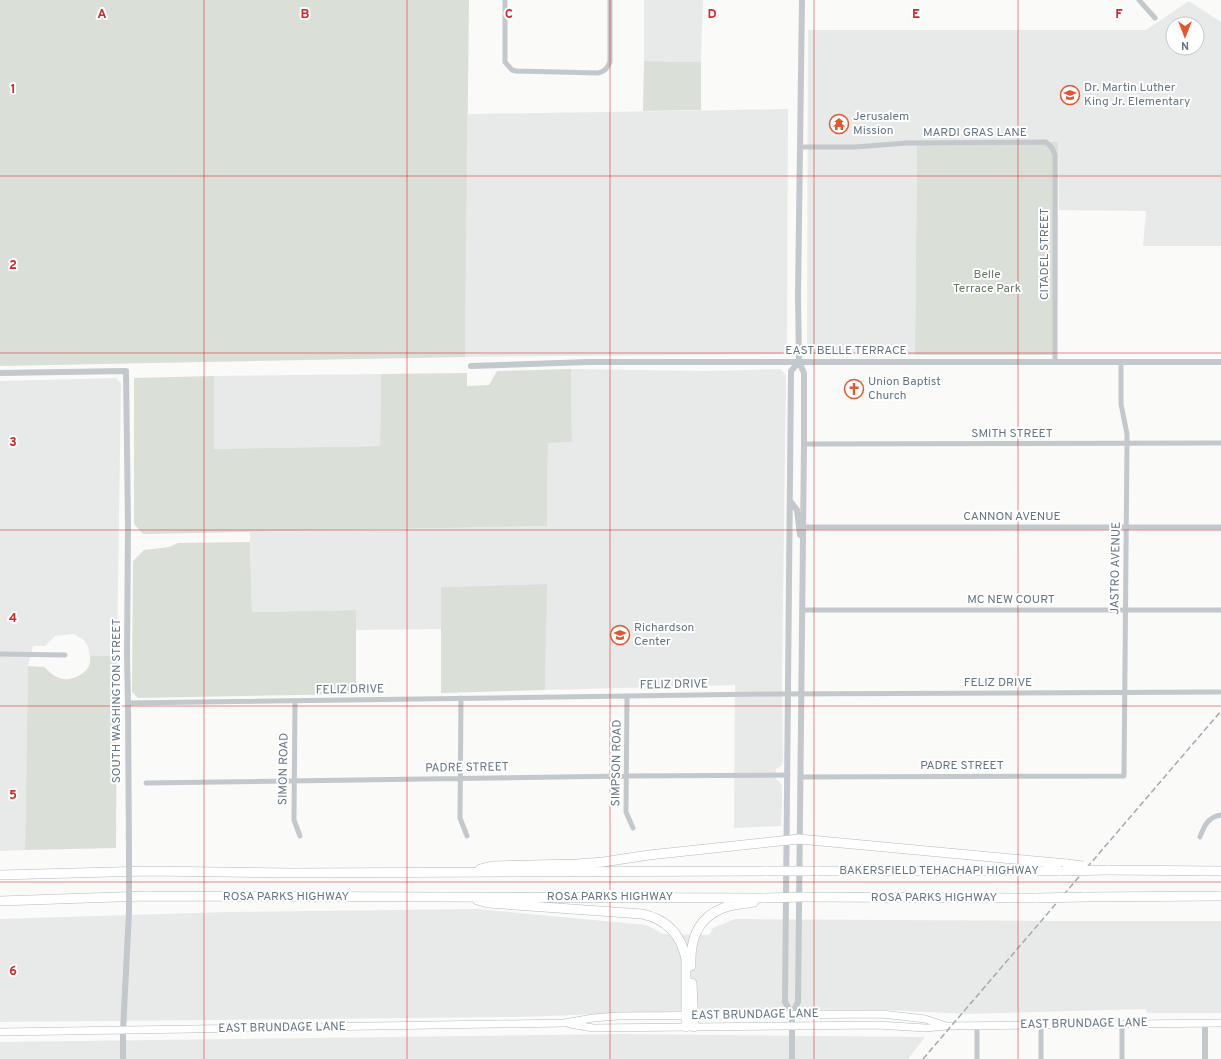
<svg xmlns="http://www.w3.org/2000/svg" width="1221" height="1059" font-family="Overpass,sans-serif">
  <rect width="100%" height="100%" fill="#fafaf8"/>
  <path fill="#e8e9e9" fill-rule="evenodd" d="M644,0h59l-2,62 -57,-1z
    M1189,1l32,21v224h-78l3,-35 -87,-1 -1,-68 -141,1 -2,212 -108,-1 1,-324h338zM1173,24h24v24h-24z
    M788,109l-1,239 -2,3 -4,3 -316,3 3,-243z
    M571,369l136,2 73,-2 6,6 -4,304 1,82 -2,5 -5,3v10l4,3 2,4v20l-1,20 -47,2 1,-143 -190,5 1,-106 -105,3v42l-85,1v-20l-104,2 -2,-80 297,-6 1,-83 24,-1z
    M381,374l-1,72 -167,3 1,-73z
    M116,378l5,5 -4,273h-27l-2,-9 -4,-7 -10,-6 -19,2 -10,10h-12l-5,20 -3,184 -25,1v-470z
    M477,909l170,16 16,9 46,1 4,-7 22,-9 305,2h181v92h-74l-1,-4 -180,5 -80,-4 -145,-1 -222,8 -519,5v-103l227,-7z
    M623,1034l302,3 -17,22h-908v-17z"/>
  <path fill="#dadfd7" d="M0,0h469l-4,357 -465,9z
    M644,61l57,1v48l-58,1z
    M1058,142l-1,213h-142l2,-212z
    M571,369l1,73 -24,1 -1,83 -404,8 -9,-10v-146l80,-2v73l166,-3 1,-72 86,-1v13l22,-1 8,-14z
    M250,542l2,70 104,-2v75l-3,1v8l-215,4 -6,-6 1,-131 11,-11 25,-3 9,-4z
    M547,584l-2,106 -104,3v-106z
    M90,656h27l-1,192 -91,2 3,-184 16,1c5,4 9,9 15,11 10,4 26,-3 30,-12 1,-3 1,-7 1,-10z"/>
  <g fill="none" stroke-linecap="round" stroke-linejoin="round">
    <g stroke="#b3babf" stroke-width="8">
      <path id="secondary" d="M570,1024l23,4 284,-3 48,3 21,-2 275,-3
        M0,1032l564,-9 29,-5 25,-2 264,-2 43,5 21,7"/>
    </g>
    <g stroke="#b4b9bd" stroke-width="10">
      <path id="motorway" d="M480,869l12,-3 85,-2 26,-2 46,-7 150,-16 268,25
        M1108,870l113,1
        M816,871h245
        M0,875l149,-4 143,2 475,-2
        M803,897l235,1
        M1084,897l137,-1
        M477,900l11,3 154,11c25,5 39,21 44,45v68
        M0,901l146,-5 618,2
        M691,966c-1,-26 6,-48 32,-58 10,-4 21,-4 31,-6
        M692,983l2,44"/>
    </g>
    <path stroke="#c3c8cc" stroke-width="5" d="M505,0v62l7,8 4,1 82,2c7,-2 9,-4 12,-11v-62
      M1139,0l16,18
      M800,147h55l52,-4 139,-1 6,6 3,7v207
      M804,444l417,-1
      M803,527h418
      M802,610h419
      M0,654l65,1
      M627,696l-1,116 7,16
      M461,698l-1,120 7,18
      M295,701l-1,119 6,16
      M128,703l644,-9 447,-2
      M800,777l324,-1 3,-333v-9l-6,-30v-42
      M146,783l480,-7 162,-1
      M1200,837c4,-11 8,-20 21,-22
      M977,1059v-33
      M1041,1059v-34
      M1122,1059v-36"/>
    <path stroke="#c3c8cc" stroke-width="6" d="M471,366l117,-4h633
      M0,373l126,-2 2,156 -1,128 1,48 1,153
      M791,502l6,8 3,25
      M792,1014l-7,-12 6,-631 8,-9
      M123,1059v-28l6,-119
      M792,1059v-45l6,-12 6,-558v-71l-5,-11 -1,-66 4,-296
      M1205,1059v-36"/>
    <use href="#secondary" stroke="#fff" stroke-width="7"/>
    <use href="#motorway" stroke="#fff" stroke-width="9"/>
    <path stroke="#a2aab0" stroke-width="1.5" stroke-dasharray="6 3" stroke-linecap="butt" d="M923,1059l298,-348"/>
    <g stroke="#b4b9bd" stroke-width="10" stroke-linecap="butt">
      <path id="motorway-bridge" d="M1067,864l16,2
        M767,871h49
        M1061,871l47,-1
        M764,898l39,-1
        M1038,898l46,-1"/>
    </g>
    <path stroke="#c3c8cc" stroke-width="6" d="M129,856v56"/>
    <use href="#motorway-bridge" stroke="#fff" stroke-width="9"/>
  </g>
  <path fill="none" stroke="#d62828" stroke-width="1" stroke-opacity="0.55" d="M204,0v1059M407,0v1059M610,0v1059M814,0v1059M1018,0v1059M0,176h1221M0,353h1221M0,530h1221M0,706h1221M0,882h1221"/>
  <defs>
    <g id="school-ring" transform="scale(1)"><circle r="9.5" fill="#fff" stroke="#e4572e" stroke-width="1.5"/><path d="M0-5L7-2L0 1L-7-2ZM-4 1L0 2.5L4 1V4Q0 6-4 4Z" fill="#e4572e"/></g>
    <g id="temple-ring" transform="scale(1)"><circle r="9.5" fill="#fff" stroke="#e4572e" stroke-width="1.5"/><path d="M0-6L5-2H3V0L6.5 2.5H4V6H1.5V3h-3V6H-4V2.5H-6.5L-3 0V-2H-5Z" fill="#e4572e"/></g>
    <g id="church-ring" transform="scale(1)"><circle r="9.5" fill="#fff" stroke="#e4572e" stroke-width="1.5"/><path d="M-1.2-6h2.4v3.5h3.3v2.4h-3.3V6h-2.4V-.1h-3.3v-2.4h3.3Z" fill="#e4572e"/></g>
  </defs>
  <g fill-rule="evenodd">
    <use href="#school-ring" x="1070" y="95"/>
    <use href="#temple-ring" x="839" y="124"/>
    <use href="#church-ring" x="854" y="389"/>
    <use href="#school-ring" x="620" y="635"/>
  </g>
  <g text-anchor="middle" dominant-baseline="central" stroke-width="4" stroke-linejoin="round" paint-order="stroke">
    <g font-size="12" fill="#657683" stroke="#fff" text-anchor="start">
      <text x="1084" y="88">Dr. Martin Luther<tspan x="1084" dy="14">King Jr. Elementary</tspan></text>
      <text x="853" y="117">Jerusalem<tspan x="853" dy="14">Mission</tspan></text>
      <text x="868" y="382">Union Baptist<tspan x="868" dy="14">Church</tspan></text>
      <text x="634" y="628">Richardson<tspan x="634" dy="14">Center</tspan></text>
    </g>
    <g font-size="12" fill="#657683" stroke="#fff">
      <text x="975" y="133">MARDI GRAS LANE</text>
      <text transform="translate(1045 254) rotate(-90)">CITADEL STREET</text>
      <text x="846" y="351">EAST BELLE TERRACE</text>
      <text x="1012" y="434">SMITH STREET</text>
      <text x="1012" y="517">CANNON AVENUE</text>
      <text transform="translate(1116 568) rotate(-89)">JASTRO AVENUE</text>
      <text x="1011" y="600">MC NEW COURT</text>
      <text x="998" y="683">FELIZ DRIVE</text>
      <text transform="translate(674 685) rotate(-1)">FELIZ DRIVE</text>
      <text transform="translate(350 690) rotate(-1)">FELIZ DRIVE</text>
      <text transform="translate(117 701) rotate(-90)">SOUTH WASHINGTON STREET</text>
      <text transform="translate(617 763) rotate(-89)">SIMPSON ROAD</text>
      <text x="962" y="766">PADRE STREET</text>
      <text transform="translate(467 768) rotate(-1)">PADRE STREET</text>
      <text transform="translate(284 769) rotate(-89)">SIMON ROAD</text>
      <text x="939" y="871">BAKERSFIELD TEHACHAPI HIGHWAY</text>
      <text x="286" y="897">ROSA PARKS HIGHWAY</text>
      <text x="610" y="897">ROSA PARKS HIGHWAY</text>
      <text x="934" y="898">ROSA PARKS HIGHWAY</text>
      <text transform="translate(755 1015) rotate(-1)">EAST BRUNDAGE LANE</text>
      <text transform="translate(1084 1024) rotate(-1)">EAST BRUNDAGE LANE</text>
      <text transform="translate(282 1028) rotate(-1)">EAST BRUNDAGE LANE</text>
    </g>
    <g font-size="12" fill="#687a64" stroke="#fff">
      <text x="987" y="275">Belle<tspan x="987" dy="14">Terrace Park</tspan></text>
    </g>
  </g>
  <g font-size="13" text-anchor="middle" font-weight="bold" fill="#d62828" stroke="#fff" stroke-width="4" stroke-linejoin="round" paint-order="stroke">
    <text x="102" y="18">A</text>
    <text x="305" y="18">B</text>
    <text x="509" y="18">C</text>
    <text x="712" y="18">D</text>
    <text x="916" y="18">E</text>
    <text x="1119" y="18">F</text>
    <text x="13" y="93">1</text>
    <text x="13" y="269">2</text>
    <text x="13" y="446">3</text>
    <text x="13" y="622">4</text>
    <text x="13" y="799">5</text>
    <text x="13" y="975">6</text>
  </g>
  <g transform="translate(1185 36) rotate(180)"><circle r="19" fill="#ffffff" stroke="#c1c8cd"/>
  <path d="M0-3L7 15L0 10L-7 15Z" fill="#e4572e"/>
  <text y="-6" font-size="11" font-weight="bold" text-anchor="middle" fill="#657683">N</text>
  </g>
</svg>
